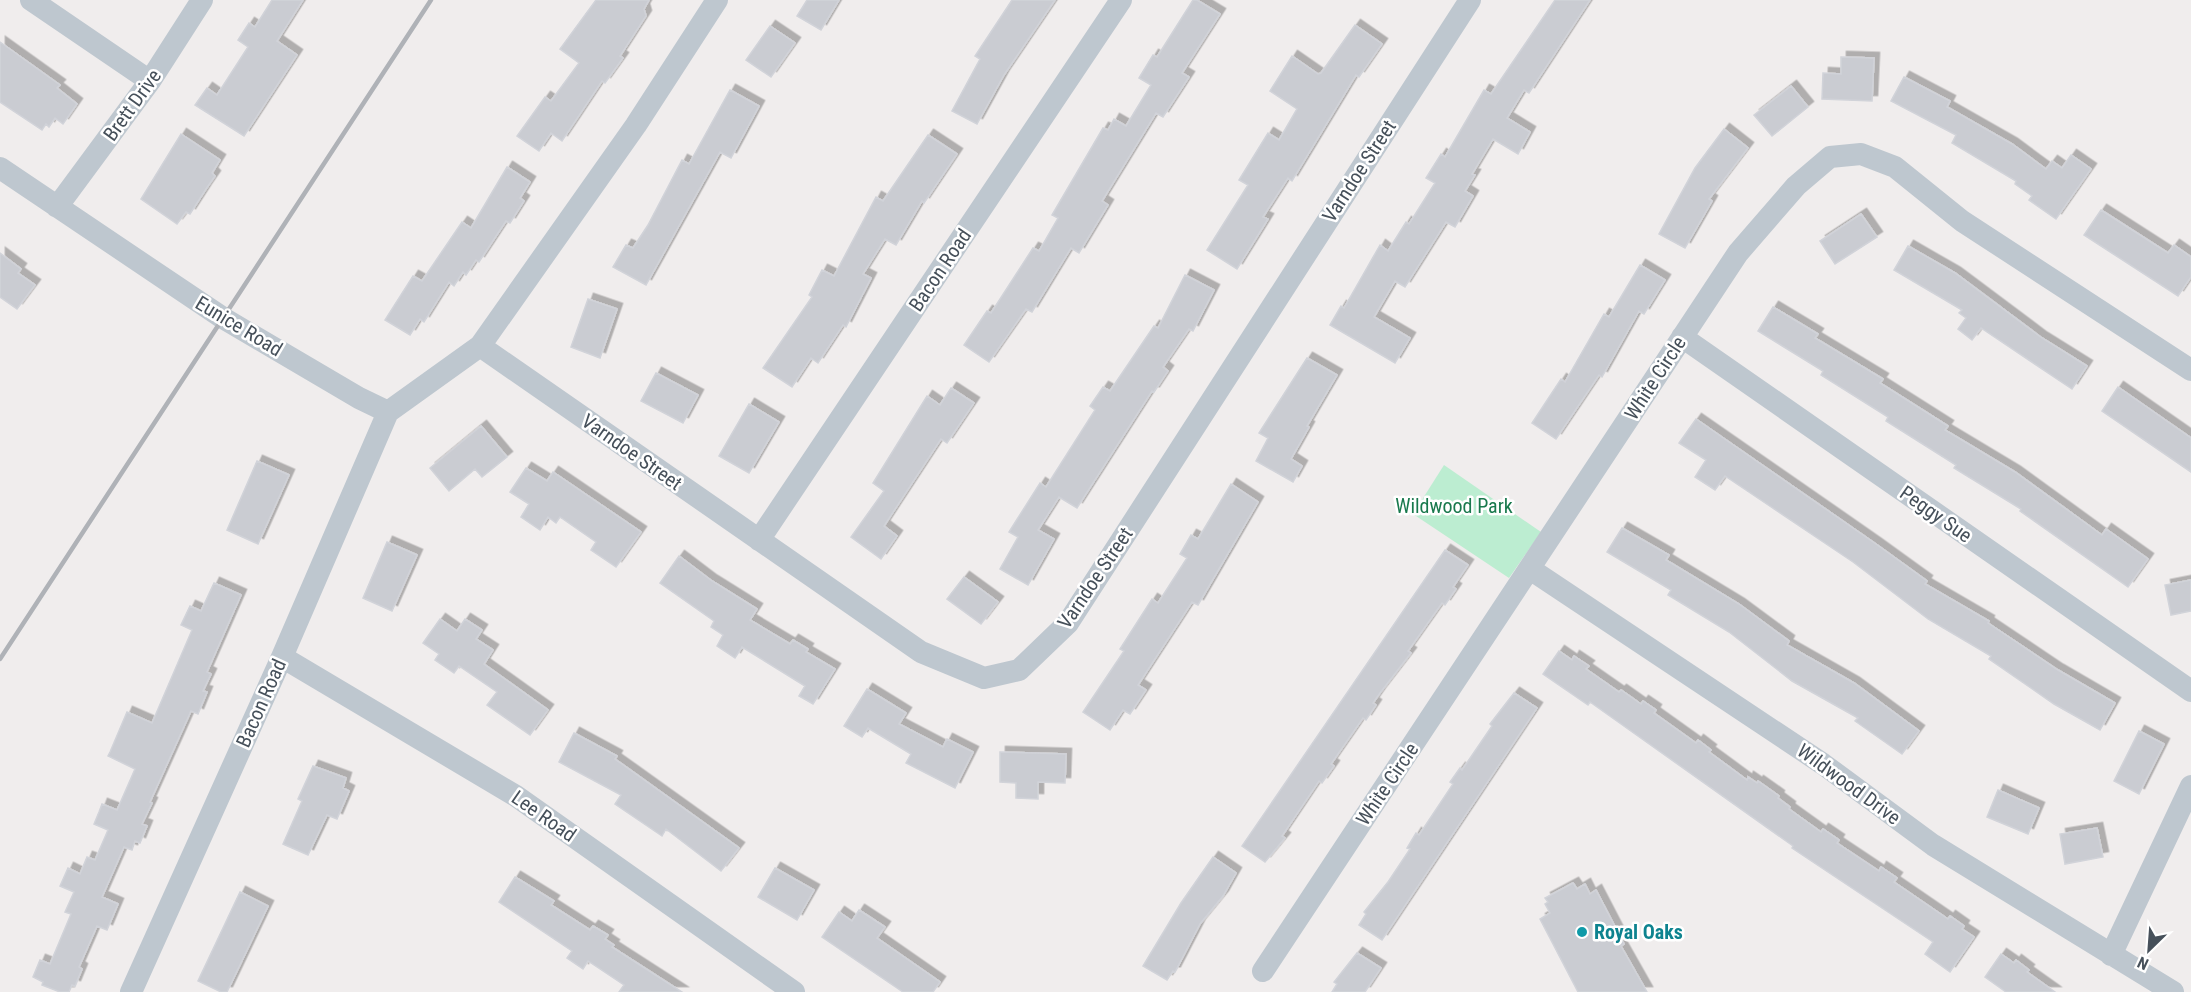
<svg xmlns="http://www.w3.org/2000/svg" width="2191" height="992" font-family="'Roboto Condensed',sans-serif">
  <defs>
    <filter id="shadow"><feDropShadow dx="5.5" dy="-5.5" stdDeviation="0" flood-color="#0004"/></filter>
  </defs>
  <rect width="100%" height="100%" fill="#f0eded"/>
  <path fill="#bcedd1" d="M1444,465l97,67 -32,46 -96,-64z"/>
  <path fill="#caccd2" stroke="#d1d3d9" stroke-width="1.5" filter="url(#shadow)" d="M272,0h31l-26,41 20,14 -53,81 -49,-31 12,-17 10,7 31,-48 -10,-7 11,-17 6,4z
    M596,0h53l-5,9 2,7 -26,40 3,2 -18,25 -3,-2 -40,60 -11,-8 -12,18 -22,-15 28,-39 6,4 28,-38 -19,-14z
    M807,0h32l-18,30 -24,-14z
    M1012,0h43l-51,75 -27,49 -25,-13 28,-52 -5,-3z
    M1193,0h4l23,14 -38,59 7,4 -26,40 -7,-4 -54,88 6,4 -29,48 -8,-5 -39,64 -6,-3 -37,53 -25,-17 23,-34 4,2 42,-65 6,3 19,-33 -6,-3 51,-87 5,2 6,-11 12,7 25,-41 -12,-7 14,-23 4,2z
    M1555,0h35l-61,93 -5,-3 -17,28 23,14 -12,22 -25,-15 -21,35 3,1 -10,16 8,5 -18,31 -9,-5 -41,65 -10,-6 -21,36 36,21 -15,25 -65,-38 11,-19 3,2 36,-63 8,6 18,-29 3,2 26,-41 -9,-5 15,-24 4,3 39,-67 7,4z
    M1355,25l27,19 -23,33 -3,-2 -64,106 -4,-3 -25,39 5,2 -31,50 -30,-19 41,-65 -9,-5 29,-47 11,7 18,-31 -27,-18 22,-35 26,18 3,-1z
    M770,26l25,17 -24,34 -25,-17z
    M0,42l60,43 -3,3 20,16 -14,20 -8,-6 -6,9 -3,-3 -4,6 -42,-28z
    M1841,57l33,1 -2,43 -50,-2 1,-26 18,1z
    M1904,77l46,24 -3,6 65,37 34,25 6,-8 10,7 9,-13 20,14 -35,50 -27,-19 3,-4 -17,-12 1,-3 -64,-38 4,-8 -65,-34z
    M1791,86l17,21 -36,29 -18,-21z
    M730,90l29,16 -28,52 -11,-6 -74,133 -33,-18 13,-22 7,3 15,-23 34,-65 7,4z
    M1724,129l24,19 -39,51 3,2 -27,47 -26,-14 36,-66z
    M181,134l39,26 -8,13 3,3 -9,13 -16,25 -4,-2 -9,12 -36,-25z
    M928,135l29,19 -33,49 -2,-2 -26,44 -11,-6 -22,35 8,4 -25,49 -3,-2 -25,38 -7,-5 -19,29 -29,-19 49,-71 -3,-2 13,-25 12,6 42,-79 7,4z
    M507,167l23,15 -10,16 4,3 -14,22 -4,-2 -27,41 -3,-2 -10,15 -3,-3 -9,14 -5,-4 -25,40 -4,-3 -10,16 -25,-15 28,-44 9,5 40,-59 9,6z
    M2101,210l67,43 6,-8 17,12v20l-13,19 -94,-61z
    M1861,214l16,23 -42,27 -15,-23z
    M1908,246l47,27 87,65 45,28 -15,23 -91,-61 -9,12 -14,-11 8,-11 -7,-5 3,-3 -68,-40z
    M0,253l21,16 -3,4 17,12 -18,24 -17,-12z
    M1640,265l25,15 -21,34 -5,-3 -37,66 -3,-2 -43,64 -24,-16 29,-44 4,3 39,-68 5,3z
    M1185,275l29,15 -21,41 -4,-2 -26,38 5,4 -14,21 -2,-1 -75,117 -18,-11 -21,33 16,9 -26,46 -28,-16 18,-32 -9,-5 31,-49 6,4 49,-77 -5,-4 13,-19 7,4 44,-65 4,2z
    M588,299l29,10 -17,49 -29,-11z
    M1773,307l45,27 -3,4 68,41 -3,4 68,43 -3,4 70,42 87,63 4,-6 42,30 -20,28 -108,-76 1,-2 -67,-41 2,-3 -70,-44 2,-4 -67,-42 2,-4 -65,-40z
    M1307,358l30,17 -30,51 2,1 -18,32 11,7 -9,16 -37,-21 12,-23 -9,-5z
    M656,373l42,22 -15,28 -42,-22z
    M2118,387l73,51v34l-89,-61z
    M951,388l23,15 -27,40 -6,-4 -57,87 13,10 -16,23 -30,-22 33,-46 -11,-8 54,-87 13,9z
    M749,404l30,18 -30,51 -30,-17z
    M1696,419l180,125 51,37 -2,3 64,37 -1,2 70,47 57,33 -15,27 -46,-26 -65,-45 2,-3 -63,-37 -75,-57 -128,-86 -10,14 -20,-13 11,-17 -27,-17z
    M481,426l26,31 -25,20 -7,-8 -26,22 -19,-23z
    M257,461l32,14 -31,69 -31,-14z
    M526,468l21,13 6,-9 88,60 -25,35 -25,-17 5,-8 -36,-25 -4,6 -8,-6 -8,13 -19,-13 8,-13 -19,-12z
    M1231,484l27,18 -60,103 -6,-3 -54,83 8,5 -16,24 -7,-4 -13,20 -27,-18 41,-61 -4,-2 32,-50 6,4 29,-45 -7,-4 11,-19 7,4z
    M1622,528l47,27 -3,5 73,44 50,37 -2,4 67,38 65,48 -17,23 -47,-33 3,-3 -66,-37 -63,-49 -61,-37 3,-5 -64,-38z
    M387,542l30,13 -25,56 -29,-13z
    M1445,550l23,15 -15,22 3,2 -11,16 -3,-2 -34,48 3,2 -31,40 -7,10 3,2 -10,15 -3,-2 -32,46 3,2 -12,17 -3,-2 -37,55 3,2 -20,24 -23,-16z
    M679,556l33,25 45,28 -7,11 40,24 3,-4 15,9 -2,3 29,17 -22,35 -14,-8 6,-10 -63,-39 -7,11 -18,-12 6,-11 -12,-8 3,-6 -54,-38z
    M964,577l34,25 -17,22 -34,-25z
    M2191,580v31l-20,4 -6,-30z
    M214,583l27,12 -34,77 4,2 -8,17 4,1 -9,22 -7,-3 -41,91 2,1 -10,21 5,2 -7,17 -5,-2 -3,9 -8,-3 -22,50 16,7 -11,26 -10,-4 -18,41 3,2 -7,17 -3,-1 -3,7h-9l-18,-7 1,-3 -10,-5 7,-17 10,4 21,-50 -6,-2 9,-20 -14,-6 8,-18 12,6 7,-17 8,3 13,-30 -14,-6 5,-12 3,-8 15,6 18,-41 -27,-13 2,-4 17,-40 25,11 40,-93 -11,-5 9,-19 11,5z
    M440,619l17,12 8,-12 17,11 -6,9 17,11 -9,14 64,46 -18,25 -43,-30 10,-13 -38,-26 -5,7 -19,-13 4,-6 -16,-11z
    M1559,651l13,9 2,-4 15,10 -3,3 33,23 2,-2 20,14 2,-3 13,9 -2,3 42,30 2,-3 13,10 -2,2 38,28 1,-3 9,6 1,-2 21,15 -1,2 12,9 -1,2 32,23 2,-3 16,11 -2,3 42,28 2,-4 16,11 -3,4 54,37 2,-3 14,10 -2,3 12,8 -24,35 -25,-18 8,-12 -141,-94 1,-2 -203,-144 -2,3 -45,-31z
    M867,689l39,24 -7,11 44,23 4,-8 26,13 -18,36 -49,-25 5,-9 -43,-26 -6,9 -18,-11z
    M1514,693l23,15 -155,232 -23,-15 7,-11 -2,-2 24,-30 22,-33 -3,-1 9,-15 3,2 34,-51 -3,-2 10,-14 2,2 30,-44 -2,-2z
    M2139,731l25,13 -25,50 -25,-13z
    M574,733l43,23 -2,3 124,89 -18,23 -55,-42 -4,7 -47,-32 6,-9 -62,-33z
    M1000,752l66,2 -1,29 -27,-1v17l-22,-1v-15l-16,-1z
    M313,766l33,12 -3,10 6,3 -12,28 -10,-4 -19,40 -25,-11 19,-43 -4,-2z
    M1998,790l41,18 -11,26 -41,-17z
    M2097,828l6,29 -38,7 -5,-30z
    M1213,857l23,16 -13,23 -23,28 -25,48 -2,-1 -6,9 -24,-14 38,-63z
    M775,868l39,22 -17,30 -39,-23z
    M515,877l39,24 -3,4 39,25 3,-4 15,9 -3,4 9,6 -2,2 70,45h-63l5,-7 -36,-24 -5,8 -16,-11 5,-7 -73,-49z
    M1573,883l4,6 8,-5 5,10 6,-4 28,54 -3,2 26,46h-69l-38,-73 10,-6 -5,-9 3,-2 -3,-4z
    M240,892l28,14 -41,86h-6l-23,-11z
    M859,910l26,17 -8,11 63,44 -7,10h-30l-81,-55 17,-25 13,9z
    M1357,953l24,15 -16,24h-33l5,-8 -3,-2z
    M2001,954l13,9 2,-3 13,10 -2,2 28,20h-49l-21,-15z"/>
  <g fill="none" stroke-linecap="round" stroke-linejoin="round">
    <path stroke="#bec7cf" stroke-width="22" d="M31,0l119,81
      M0,168l223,150 136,80 29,14
      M57,207l93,-126 52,-81
      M1682,337l509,354
      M480,346l441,306 63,26 35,-8 49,-47 402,-623
      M388,412l92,-66 156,-221 81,-125
      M759,540l362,-540
      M1530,569l293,195 110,81 240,147
      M282,657l234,139 278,196
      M2111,955l80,-169
      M1263,971l475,-718 58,-67 34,-29 31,-3 34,13 67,54 229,149
      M131,992l151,-335 106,-245"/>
    <path stroke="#afb2b7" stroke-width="4.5" d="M0,659l431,-659"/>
  </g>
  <circle fill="#0f9aa8" stroke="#fff" stroke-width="2" cx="1582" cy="932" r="6"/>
  <g text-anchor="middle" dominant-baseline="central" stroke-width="5" stroke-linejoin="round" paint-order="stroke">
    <g font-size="20" fill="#46505a" stroke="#fff">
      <text transform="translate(132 105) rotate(-54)">Brett Drive</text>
      <text transform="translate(1359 171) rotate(-57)">Varndoe Street</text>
      <text transform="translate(940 270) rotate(-56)">Bacon Road</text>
      <text transform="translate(239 326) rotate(31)">Eunice Road</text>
      <text transform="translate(1655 378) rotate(-57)">White Circle</text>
      <text transform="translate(632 452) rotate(35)">Varndoe Street</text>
      <text transform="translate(1936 514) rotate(35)">Peggy Sue</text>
      <text transform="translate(1095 578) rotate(-56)">Varndoe Street</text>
      <text transform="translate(261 703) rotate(-66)">Bacon Road</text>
      <text transform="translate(1387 784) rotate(-56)">White Circle</text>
      <text transform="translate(1849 784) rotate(36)">Wildwood Drive</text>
      <text transform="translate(544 816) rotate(35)">Lee Road</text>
    </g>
    <g font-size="20" fill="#19794d" stroke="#fff">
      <text x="1454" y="506">Wildwood Park</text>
    </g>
    <g font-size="20" font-weight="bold" fill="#0d838f" stroke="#fff" text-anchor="start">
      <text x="1594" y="932">Royal Oaks</text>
    </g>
  </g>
  <g transform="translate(2149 950) rotate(205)" stroke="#ffffff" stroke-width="4.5" paint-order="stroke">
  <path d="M0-4.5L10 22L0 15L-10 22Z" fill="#46505a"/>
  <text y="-9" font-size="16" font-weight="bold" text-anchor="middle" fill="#46505a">N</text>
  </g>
</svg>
